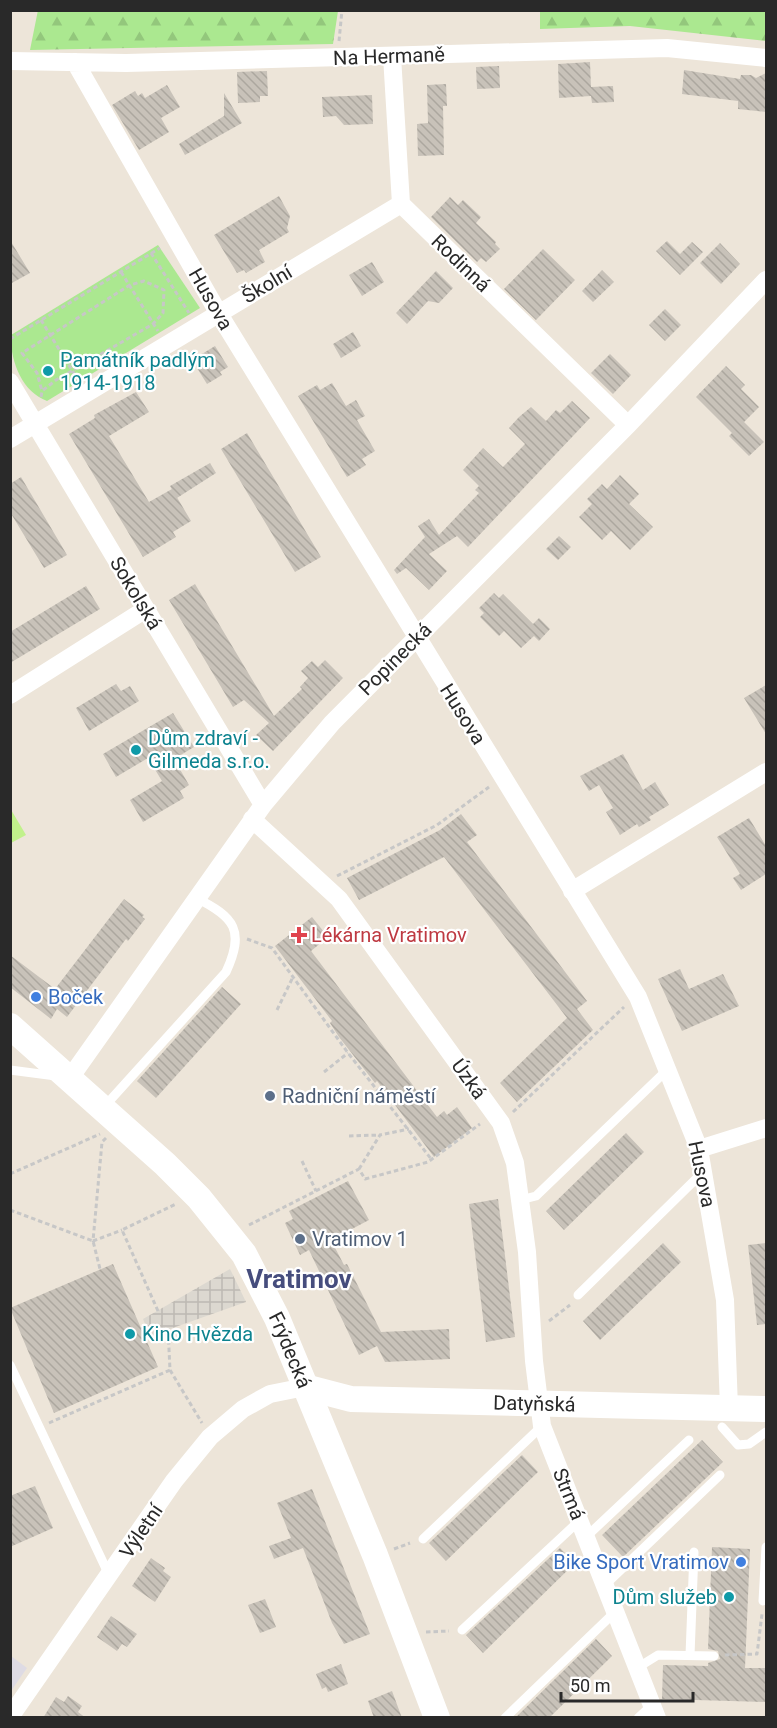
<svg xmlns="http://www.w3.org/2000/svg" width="777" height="1728" font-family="Roboto,sans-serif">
  <defs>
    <pattern id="forest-firs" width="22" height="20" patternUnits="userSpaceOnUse" patternTransform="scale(1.5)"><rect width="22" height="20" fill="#abe890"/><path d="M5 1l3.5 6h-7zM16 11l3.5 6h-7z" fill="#93c77c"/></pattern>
    <pattern id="plaza-grid" width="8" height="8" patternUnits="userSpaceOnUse" patternTransform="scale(1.5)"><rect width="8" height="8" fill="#dcd8d0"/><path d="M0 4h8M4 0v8" fill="none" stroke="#bdb9b3"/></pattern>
    <pattern id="building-back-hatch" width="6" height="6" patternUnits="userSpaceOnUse" patternTransform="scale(1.5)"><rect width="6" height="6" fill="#c8c2b9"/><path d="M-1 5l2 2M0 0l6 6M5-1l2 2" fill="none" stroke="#aca79f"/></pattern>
  </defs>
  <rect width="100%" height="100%" fill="#ede5d9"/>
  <path fill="#dedbe4" d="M11,1656l16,12 -16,23z"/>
  <path fill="#abe890" d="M158,245l42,63 -153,93c-25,-9 -37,-40 -36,-66z"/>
  <path fill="url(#forest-firs)" d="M38,10h300v1l-5,33 -303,6z
    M540,11h226v30l-136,-15 -90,3z"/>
  <path fill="#c1f18b" d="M10,808l16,27 -15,8h-1z"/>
  <path fill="url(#plaza-grid)" d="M230,1269l16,33 -96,34 -7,-17z"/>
  <path fill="url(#building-back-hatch)" d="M590,62l1,25 22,-1 1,16 -22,1 -1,-7 -32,2 -1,-34z
    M499,66l1,22 -23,1 -1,-22z
    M684,70l56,9 1,-4h10l5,3 10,-5v39l-28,-3v-8l-56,-7z
    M267,71l1,25h-8v6l-22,1 -1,-31z
    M446,84l1,22h-4l1,49 -26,1 -1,-32 11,-1 -1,-38z
    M167,85l13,22 -19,11 8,14 -30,18 -27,-45 23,-14 3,5 4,-3 3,5z
    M224,93l18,30 -57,32 -6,-11 45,-28z
    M372,95l1,29 -29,1 -8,-9 -13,1 -1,-20z
    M279,196l11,20 -3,12 2,4 -30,18 6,12 -19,11 -2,-3 -7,3 -23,-38z
    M450,197l8,8 5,-5 18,17 -5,6 20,19 -1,2 5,5 -14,13 -5,-4 -4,4 -46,-45z
    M10,240l20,33 -20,11z
    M667,241l13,13 12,-12 11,10 -23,23 -24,-24z
    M720,243l20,21 -19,20 -21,-21z
    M543,249l32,31 -39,40 -32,-31z
    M372,262l12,20 -22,14 -13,-21z
    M602,270l12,12 -21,20 -11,-11z
    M436,271l17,17 -14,15 -11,-2 -21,23 -11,-11z
    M665,309l16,16 -16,16 -16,-16z
    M353,332l8,14 -20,12 -8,-14z
    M215,346l13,21 -8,5 2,3 -15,9 -15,-24z
    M610,354l21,21 -18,19 -22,-21z
    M726,366l19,19 -4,4 18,18 -15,15 20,20 -15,14 -20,-20 3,-3 -36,-36z
    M332,383l14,23 10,-6 9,16 -8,4 18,31 -13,8 4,6 -19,12 -49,-81 19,-11 3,5z
    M136,392l13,20 -40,24 40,66 23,-13 19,32 -18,11 3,5 -33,20 -74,-123 26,-16 -1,-3z
    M572,401l18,17 -122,129 -11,-11 -28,18 18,17 -18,19 -23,-22 -9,6 -3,-4 31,-33 -7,-11 11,-7 10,16 40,-42 -4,-3 4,-4 -16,-16 20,-22 20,19 22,-23 -16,-16 10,-11 12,-10 15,14 10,-11 4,3z
    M247,433l74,124 -26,15 -74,-123z
    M210,463l6,10 -39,25 -7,-12z
    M620,475l19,19 -10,10 24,23 -23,23 -19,-19 -9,9 -23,-23 13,-13 -5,-5 15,-15 5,5z
    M21,477l46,78 -23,13 -34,-56v-28z
    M559,536l12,11 -13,13 -12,-11z
    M195,584l79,132 28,-27 -2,-2 8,-9 -7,-7 11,-10 6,6 7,-7 18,18 -70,73 -17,-16 13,-12 -25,-23 -11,7 -64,-107z
    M86,586l14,23 -90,54v-31z
    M494,593l5,5 4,-4 30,30 6,-6 11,11 -11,12 -5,-5 -13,12 -17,-17 -5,5 -19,-19 4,-4 -5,-5z
    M116,684l5,7 9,-5 9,15 -50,30 -13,-23z
    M766,685v49l-22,-36z
    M173,713l21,34 -20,12 15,26 -9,6 4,7 -41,24 -13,-22 32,-19 -14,-23 -32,19 -13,-23z
    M623,754l20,36 12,-8 14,23 -20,12 2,3 -12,7 -2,-3 -17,11 -14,-23 7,-4 -14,-23 -10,6 -9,-15z
    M461,814l16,21 -10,7 120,159 -10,8 16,21 -76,72 -17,-19 67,-65 -123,-161 -85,43 -12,-22 93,-48z
    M749,818l17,28v28l-25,16 -8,-12 7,-4 -23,-37z
    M124,899l20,16 -2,2 3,2 -17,22 -2,-2 -59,78 -10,-8 -6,10 -41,-32v-32l45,34z
    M312,917l16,20 -17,14 126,166 7,-6 3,4 10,-8 15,21 -38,29 -57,-76 -2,2 -36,-46 -9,-14 2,-2 -57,-75z
    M680,969l9,20 34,-15 16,32 -57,25 -24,-52z
    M222,987l19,17 -85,94 -19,-17z
    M626,1133l18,19 -80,78 -18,-19z
    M348,1181l21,39 -38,20 13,25 3,-1 34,68 68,-3 1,30 -65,3 -8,-16 -18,9 -50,-105 -9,5 -15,-32 8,-4 -4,-8z
    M498,1199l17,138 -29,5 -17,-138z
    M663,1243l18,19 -81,78 -17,-19z
    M766,1243v81l-9,1 -9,-80z
    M113,1264l45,103 -104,46 -44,-105z
    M702,1440l21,22 -100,95 -21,-22z
    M522,1455l16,17 -92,89 -17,-18z
    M35,1486l18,42 -43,19v-51z
    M312,1489l58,145 -26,10 -12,-21 -29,-75 -29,11 -5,-13 22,-8 -14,-35z
    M712,1547l38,2 -5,119h21v34l-104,-3 1,-34 45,1v-3l12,-4 -2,-8 -10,-2z
    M560,1548l15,15 -92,90 -17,-18z
    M151,1558l14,10 -2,3 8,6 -16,25 -23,-16z
    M265,1599l11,28 -16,6 -12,-28z
    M111,1616l26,18 -10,13 -5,-3 -5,7 -20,-14z
    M596,1639l16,17 -63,62h-34z
    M341,1664l7,20 -20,8 -2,-5 -4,2 -6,-15z
    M392,1691l10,27h-28l-6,-17z
    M68,1696l14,10 -4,6 8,6h-43l13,-21 8,5z"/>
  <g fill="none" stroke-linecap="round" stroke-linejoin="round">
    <path stroke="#c7c7c7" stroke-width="3" stroke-dasharray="4.5 3" stroke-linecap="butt" d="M339,41l3,-31
      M151,253l38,60
      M121,272l37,59
      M41,320l37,60
      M10,339l150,-91
      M41,397l1,-6 14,-11 97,-56 10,-11 1,-23 -20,-9 -14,4 -108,68 15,20 5,18
      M337,876l100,-51 52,-38
      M247,939l25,9 76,105 84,107
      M277,1010l16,-33
      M324,1072l24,-19
      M513,1112l111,-105
      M349,1136l31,-1
      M106,1138l-4,4 -9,99 29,-11
      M302,1161l14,30
      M359,1169l21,-34 29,-6
      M10,1174l90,-40
      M10,1210l83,31 7,28
      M249,1225l110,-56 6,10 63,-17 52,-38
      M158,1311l-36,-81 54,-26
      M549,1321l21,-16
      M141,1329l5,-2
      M170,1370l32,53
      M49,1423l121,-53 -2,-41
      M394,1549l16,-6
      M426,1632l23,-1
      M725,1655l32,-1 5,-40"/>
    <path stroke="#fff" stroke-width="9" d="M10,1070l46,6
      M104,1107l122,-135c19,-41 9,-55 -30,-74
      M520,1200l16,-4 131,-126
      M578,1295l124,-122
      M10,1365l99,210
      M722,1427l16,18 11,-1 17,-12
      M586,1537l103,-97
      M423,1539l119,-113
      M605,1585l115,-110
      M763,1601l3,-54
      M462,1630l117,-109
      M690,1655l4,-103
      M637,1668l21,-13 56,1
      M505,1718l110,-106
      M638,1718l14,-13"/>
    <path stroke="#fff" stroke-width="18" d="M392,56l9,148 227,221
      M10,61l116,2 541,-15 99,10
      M75,62l144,252 419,683 61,152 26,151 4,108
      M10,382l253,423
      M10,439l391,-235
      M10,695l136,-86
      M252,819l87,80 162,224 14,40 12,89 7,109 8,65 115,292
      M572,891l194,-119
      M70,1078l193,-273 69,-82 296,-298 138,-145
      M699,1149l67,-21
      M10,1717l164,-236 36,-44 33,-28 27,-15 35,-7"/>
    <g stroke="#fff" stroke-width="26">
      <path id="s1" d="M10,1026l155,138 34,34 45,56 33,64 98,237 62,163"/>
      <path id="s2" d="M305,1387l46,12 415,10"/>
    </g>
  </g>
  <g fill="#0f9aa8" stroke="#fff" stroke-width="2">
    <circle cx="48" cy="371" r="6"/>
    <circle cx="136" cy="750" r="6"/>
    <circle cx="130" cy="1334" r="6"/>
    <circle cx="729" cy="1597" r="6"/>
  </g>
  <path fill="#e0444e" stroke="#fff" stroke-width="2" d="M296 926h6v6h6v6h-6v6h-6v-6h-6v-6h6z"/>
  <g fill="#3f7fe0" stroke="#fff" stroke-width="2">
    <circle cx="36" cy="997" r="6"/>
    <circle cx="741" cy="1562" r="6"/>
  </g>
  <g fill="#5c6f8a" stroke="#fff" stroke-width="2">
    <circle cx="270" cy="1096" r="6"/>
    <circle cx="300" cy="1239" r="6"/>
  </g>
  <g text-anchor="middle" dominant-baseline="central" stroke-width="4.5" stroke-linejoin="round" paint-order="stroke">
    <g font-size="20" fill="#292929" stroke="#fff">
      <text transform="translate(389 56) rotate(-2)">Na Hermaně</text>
      <text transform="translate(461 263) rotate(44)">Rodinná</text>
      <text transform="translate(267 284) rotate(-31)">Školní</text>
      <text transform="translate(211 299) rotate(60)">Husova</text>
      <text transform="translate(136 593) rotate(59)">Sokolská</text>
      <text transform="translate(395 659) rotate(-45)">Popinecká</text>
      <text transform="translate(463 714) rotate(58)">Husova</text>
      <text transform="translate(469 1079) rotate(54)">Úzká</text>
      <text transform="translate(702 1174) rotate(78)">Husova</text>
      <text stroke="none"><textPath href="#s1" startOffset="434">Frýdecká</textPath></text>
      <text stroke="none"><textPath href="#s2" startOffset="231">Datyňská</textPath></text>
      <text transform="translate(569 1494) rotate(68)">Strmá</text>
      <text transform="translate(141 1531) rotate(-56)">Výletní</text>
    </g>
    <g font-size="20" fill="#0d838f" stroke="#fff" text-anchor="start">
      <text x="60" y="360">Památník padlým<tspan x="60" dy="23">1914-1918</tspan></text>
      <text x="148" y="738">Dům zdraví -<tspan x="148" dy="23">Gilmeda s.r.o.</tspan></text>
      <text x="142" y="1334">Kino Hvězda</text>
      <text x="717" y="1597" text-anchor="end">Dům služeb</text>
    </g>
    <g font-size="20" fill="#be3a42" stroke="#fff" text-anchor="start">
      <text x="311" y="935">Lékárna Vratimov</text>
    </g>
    <g font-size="20" fill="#366cbe" stroke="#fff" text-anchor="start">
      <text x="48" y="997">Boček</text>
      <text x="729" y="1562" text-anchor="end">Bike Sport Vratimov</text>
    </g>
    <g font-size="20" fill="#4e5e75" stroke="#fff" text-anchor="start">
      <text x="282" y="1096">Radniční náměstí</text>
      <text x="312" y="1239">Vratimov 1</text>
    </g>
    <g font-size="26" font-weight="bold" fill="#464d7d" stroke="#fff">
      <text x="299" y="1279">Vratimov</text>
    </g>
  </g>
  <rect width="777" height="1728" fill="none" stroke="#292929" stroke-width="24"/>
  <path d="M561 1692v9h132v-9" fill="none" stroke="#292929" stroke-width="3"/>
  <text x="570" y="1692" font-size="18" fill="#292929" stroke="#ffffff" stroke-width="4.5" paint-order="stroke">50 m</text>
</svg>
